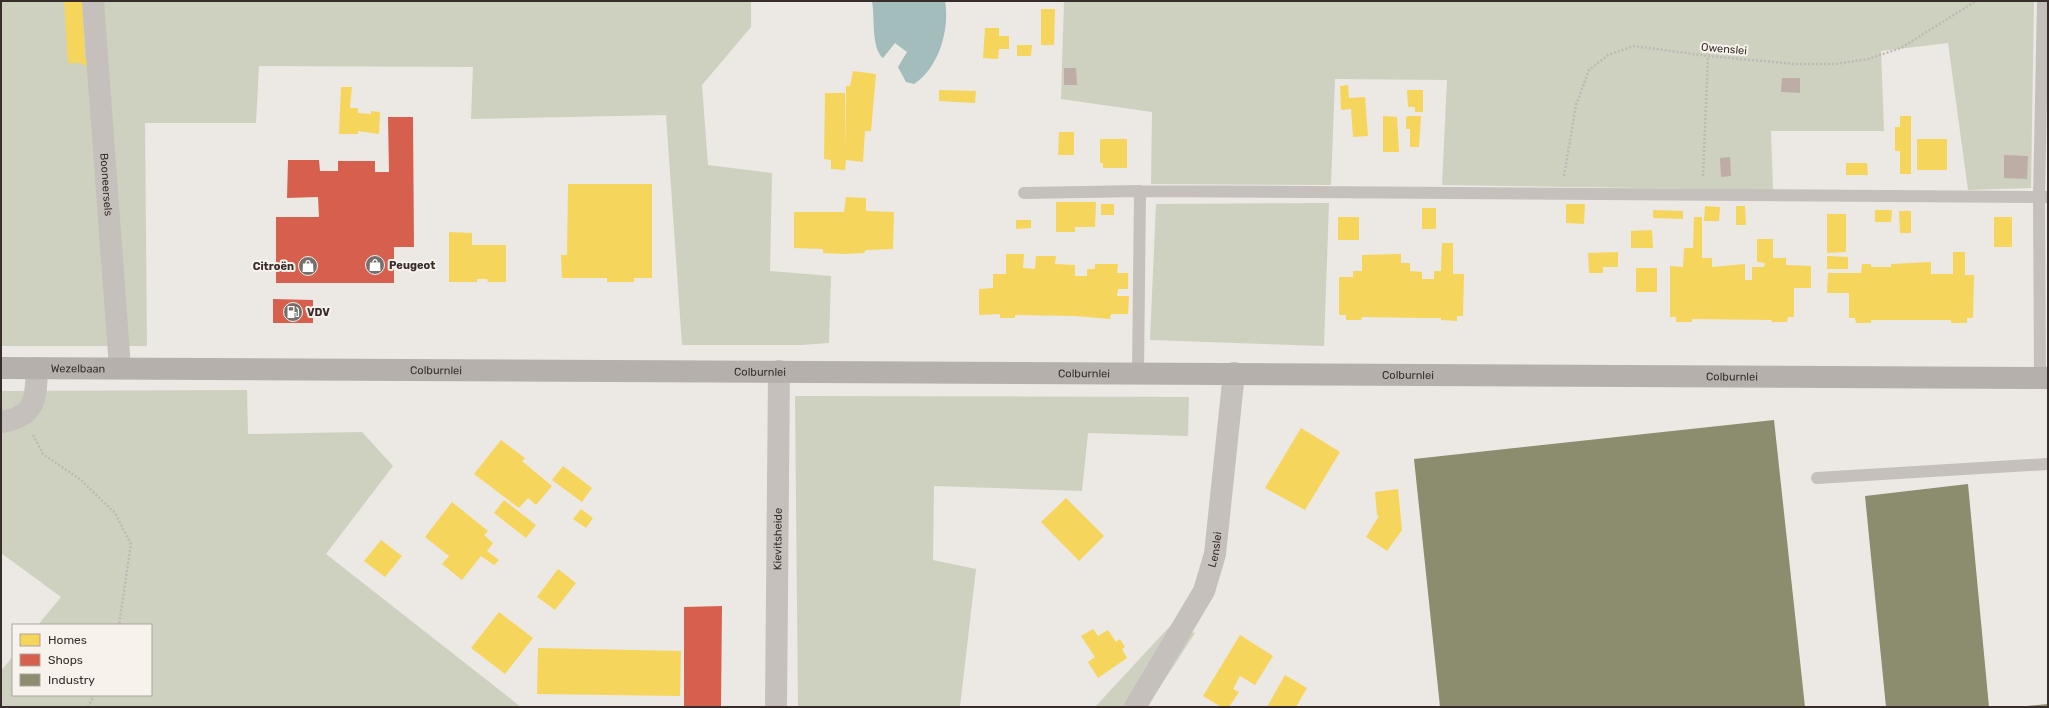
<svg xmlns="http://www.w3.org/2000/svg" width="2049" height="708" font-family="Rubik,sans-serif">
  <rect width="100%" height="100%" fill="#ece8e4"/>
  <path fill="#ced1bf" d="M1,1h750v26l-49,58 6,80 64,8 -2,98 61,5 -2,67 -27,2h-120l-16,-230 -195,4 2,-52 -214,-1 -3,57h-111l2,223h-145z
    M1064,1h970l-3,187 -63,2 -20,-147 -67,8 3,80h-113l2,59 -331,-5 5,-105 -112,-1 -4,106 -180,-1 1,-72 -91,-13z
    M1329,203l-5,143 -174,-6 6,-136z
    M247,390l1,44 114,-2 31,34 -67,88 195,153h-520v-36l12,-15v39h138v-70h-113l23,-28 -60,-44v-162z
    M795,396l394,1 -1,39 -100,-3 -6,58 -148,-5 -1,74 43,9 -16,138h-162z
    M1170,626l25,7 -48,74h-52z"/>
  <path fill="#a2bdbb" d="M872,1h73c5,28 -6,67 -31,83l-8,-2 -8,-15 9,-15 -12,-9 -12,15c-12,-10 -8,-41 -11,-57z"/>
  <path fill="#f6d55c" d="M64,1h18l3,57 4,3 -4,5 -4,-3h-13z
    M1041,9h14l-1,36h-13z
    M985,28h14v8h10v13h-10l-1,10 -15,-1z
    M1017,45h15l-1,11h-14z
    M853,71l23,3 -5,57h-6l-2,31 -17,-2 -1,10 -14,-1v-9l-7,-1 1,-66h20l1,61v-68h4z
    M1348,85l1,13 16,-1 3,39 -15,1 -2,-28 -10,1 -1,-24z
    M341,87h11l-2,21h8v5l13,1v-3l9,1 -1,22 -21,-3v3h-19z
    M939,90l37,1 -1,12 -36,-2z
    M1407,90h16v22h-8v-5h-7z
    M1383,116l14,1 2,35h-16z
    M1409,116h12l-2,31h-9v-18h-4v-12z
    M1900,116h11v58h-11v-23h-5v-24h5z
    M1059,132h15v23h-16z
    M1100,139h27v29h-24v-5h-3z
    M1917,139h30v31h-30z
    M1846,163h21l1,12h-22z
    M568,184h84v94h-18v4h-27v-4h-45l-1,-23h6z
    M846,197l20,1v13l28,1 -1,37 -27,1 -2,3 -20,1 -21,-1v-4l-29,-1v-36h50z
    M1056,202h40l-1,25h-20v5h-19z
    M1101,204h13v11h-13z
    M1566,204h19l-1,20 -18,-1z
    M1705,206l15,1 -1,14h-15z
    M1736,206h9l1,19h-10z
    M1422,208h14v21h-14z
    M1653,210l30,1v8l-30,-1z
    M1875,210h17l-1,12h-16z
    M1899,211h12v22h-11z
    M1827,214h19v38l-19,1z
    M1338,217h21v23h-21z
    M1694,217h8v41h10v9l33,-3v16h7v-13h12l1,-4 -8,-1v-23h16v19h13v7l25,1v22h-17v29h-6l-1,5h-16l1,-2 -80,-1v3h-16v-5h-6v-51l13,1 1,-19h9z
    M1994,217h18v30h-18z
    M1016,220h15v8l-15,1z
    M1652,230l1,18h-22v-17z
    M449,232l23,1v12h34v37h-18l-1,-3h-10v3h-28z
    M1442,243h11v31h11l-1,42h-6v5l-16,-1v-2h-20l-59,-1 -1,3h-15v-5h-7v-38h14v-6h9v-16l39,-1v9h9v8l12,1v7h12v-8h7z
    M1618,252v15h-15v6h-14l-1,-20z
    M1953,252h12v23h9l-1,43h-6v5h-16v-3h-80v3h-15l-1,-5h-6v-25h-22l1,-20h33l1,-9h9v3h20v-3l40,-2v12h22z
    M1006,254h18l-1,14 12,1 1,-13h20l-1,8 20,1v11h12v-7h8v-5h23l-1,9h11v16h-10l-1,7h12l-1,18h-17l-1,5 -35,-3 -60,-1v3h-15v-4l-21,1v-26l14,-1v-14h13z
    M1827,256l21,1v12h-21z
    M1636,268h21v24h-21z
    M1301,428l39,24 -35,58 -40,-22z
    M501,440l24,18 -3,3 30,25 -16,19 -8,-7 -9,10 -45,-34z
    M563,466l29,22 -10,14 -30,-22z
    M1398,489l4,41 -15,21 -21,-14 13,-21 -2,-1 -2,-23z
    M1066,498l38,38 -25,25 -38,-39z
    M504,500l32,25 -10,13 -32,-25z
    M452,502l36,29 -4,4 9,8 -6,8 12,9 -5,5 -13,-9 -19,24 -20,-16 7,-8 -24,-19z
    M581,509l12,9 -7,10 -13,-9z
    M381,540l21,16 -17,21 -21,-16z
    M558,569l18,14 -21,27 -18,-13z
    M499,612l34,26 -28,36 -34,-26z
    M1093,629l5,7 10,-6 8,12 4,-3 5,8 -3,2 5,9 -29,20 -10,-16 7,-5 -14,-21z
    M1240,635l33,21 -18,29 -15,-9 -7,13 6,3 -10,15h-8l-18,-11z
    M538,648l143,3 -1,45 -143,-2z
    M1285,675l22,13 -11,19h-29z"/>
  <path fill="#d6604d" d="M388,117h25l1,130h-20v36h-118v-66h43l-1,-20 -31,1 1,-38h31l1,11h18v-10h37v11h14z
    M273,299l40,1v23h-40z
    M722,606l-1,101h-37v-100z"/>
  <path fill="#8c8c6e" d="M1774,420l31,287h-365l-26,-248z
    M1968,484l21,223h-103l-21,-211z
    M2048,704v3h-21v-1z"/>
  <path fill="#beada7" d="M1064,68h12l1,17h-13z
    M1782,78h18v15l-19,-1z
    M2004,155l24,1 -1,23 -23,-1z
    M1730,157l1,19 -10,1 -1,-19z"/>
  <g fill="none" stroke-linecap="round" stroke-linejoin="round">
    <path stroke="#beb9b5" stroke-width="2.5" stroke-dasharray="2 2" stroke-linecap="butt" d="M1564,176l12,-71 13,-35 19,-15 26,-9 74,10 87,8h40l33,-5 33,-11 75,-47
      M1703,176l5,-120
      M33,435l10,19 38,26 34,33 16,31 -12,81
      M88,707l6,-12"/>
    <path stroke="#c6c0bc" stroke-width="12" d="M1024,193l116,-2 908,6
      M1138,373l2,-182
      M2040,378l-1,-181 4,-196
      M1817,478l231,-14"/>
    <g stroke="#c6c0bc" stroke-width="22">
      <path id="s1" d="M93,1l27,367"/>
      <path d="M1,422c35,-5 35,-24 36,-54"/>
      <path id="s2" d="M776,707l3,-336"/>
      <path id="s3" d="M1135,707l69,-116 11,-37 19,-181"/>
    </g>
    <path stroke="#b6b0ad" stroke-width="22" id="s4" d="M1,368l2047,10"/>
  </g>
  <defs>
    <g id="shop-disc" transform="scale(1)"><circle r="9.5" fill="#766f6c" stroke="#f8f2ec"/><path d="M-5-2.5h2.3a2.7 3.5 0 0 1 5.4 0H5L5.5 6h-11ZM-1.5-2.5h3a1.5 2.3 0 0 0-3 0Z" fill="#fff"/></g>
    <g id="fuel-disc" transform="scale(1)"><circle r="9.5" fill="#766f6c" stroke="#f8f2ec"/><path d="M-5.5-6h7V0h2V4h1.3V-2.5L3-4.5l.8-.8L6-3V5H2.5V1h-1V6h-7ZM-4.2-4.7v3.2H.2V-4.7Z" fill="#fff"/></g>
  </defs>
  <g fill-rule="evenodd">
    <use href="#shop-disc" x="375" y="265"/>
    <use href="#shop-disc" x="308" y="266"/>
    <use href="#fuel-disc" x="293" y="312"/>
  </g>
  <g text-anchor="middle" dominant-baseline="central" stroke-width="4" stroke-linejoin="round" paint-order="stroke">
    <g font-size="11" fill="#372e2b" stroke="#f8f2ec">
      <text transform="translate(1724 49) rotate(5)">Owenslei</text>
      <text stroke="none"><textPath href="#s1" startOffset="184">Booneersels</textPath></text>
      <text stroke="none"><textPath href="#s4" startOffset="77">Wezelbaan</textPath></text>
      <text stroke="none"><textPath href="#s4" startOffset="435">Colburnlei</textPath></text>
      <text stroke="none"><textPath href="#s4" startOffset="759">Colburnlei</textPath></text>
      <text stroke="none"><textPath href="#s4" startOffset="1083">Colburnlei</textPath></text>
      <text stroke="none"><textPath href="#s4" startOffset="1407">Colburnlei</textPath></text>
      <text stroke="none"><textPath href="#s4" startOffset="1731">Colburnlei</textPath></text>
      <text stroke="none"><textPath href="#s2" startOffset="168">Kievitsheide</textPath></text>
      <text stroke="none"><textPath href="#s3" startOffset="178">Lenslei</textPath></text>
    </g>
    <g font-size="11" font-weight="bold" fill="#372e2b" stroke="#f8f2ec" text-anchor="start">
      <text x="389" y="265">Peugeot</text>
      <text x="294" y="266" text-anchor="end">Citroën</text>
      <text x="307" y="312">VDV</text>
    </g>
  </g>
  <rect width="2049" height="708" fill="none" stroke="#372e2b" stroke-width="4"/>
  <rect x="12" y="624" width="140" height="72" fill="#f8f2ec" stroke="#aba49f"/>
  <rect x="20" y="634" width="20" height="12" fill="#f6d55c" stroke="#aba49f"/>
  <text x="48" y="644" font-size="12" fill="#372e2b">Homes</text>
  <rect x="20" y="654" width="20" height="12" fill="#d6604d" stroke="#aba49f"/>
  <text x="48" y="664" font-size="12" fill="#372e2b">Shops</text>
  <rect x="20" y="674" width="20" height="12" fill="#8c8c6e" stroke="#aba49f"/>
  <text x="48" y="684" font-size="12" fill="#372e2b">Industry</text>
</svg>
